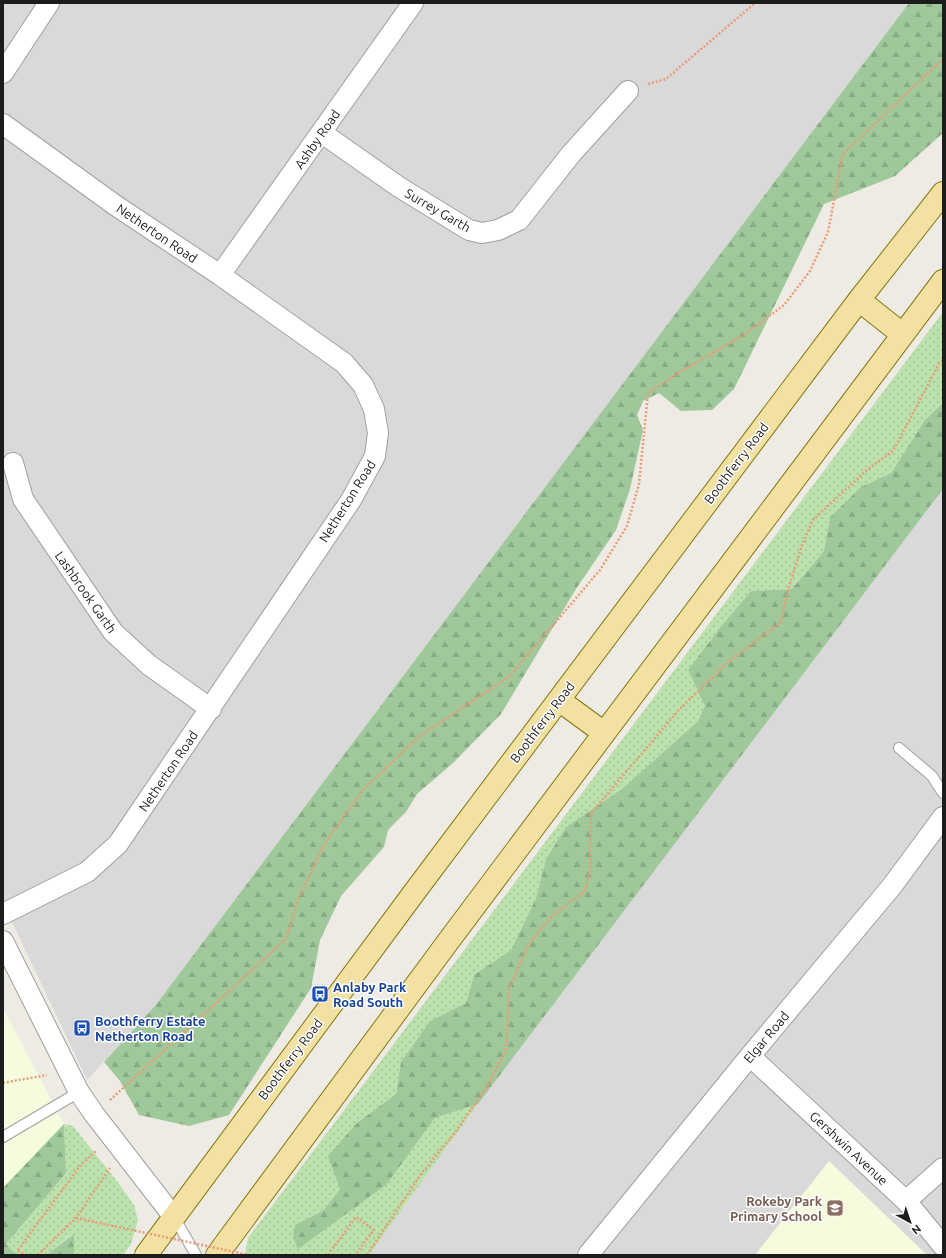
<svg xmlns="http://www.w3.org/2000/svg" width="946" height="1258" font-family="Ubuntu,sans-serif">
  <defs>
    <pattern id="grass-dots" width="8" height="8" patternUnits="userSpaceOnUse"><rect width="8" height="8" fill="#bbe2ad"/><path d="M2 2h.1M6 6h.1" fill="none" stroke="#a0c194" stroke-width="1.8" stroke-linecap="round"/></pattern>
    <pattern id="forest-firs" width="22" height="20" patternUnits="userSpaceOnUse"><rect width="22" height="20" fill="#9fc89b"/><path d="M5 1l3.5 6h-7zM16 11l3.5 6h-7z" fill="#88ab85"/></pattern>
  </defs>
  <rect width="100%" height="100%" fill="#edebe3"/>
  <path fill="#dad9d9" d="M3,3h906l-754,1003 -68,74 -84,-177z
    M943,489v766h-574l109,-151z"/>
  <path fill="#f5fbdd" d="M3,1008l61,116 -61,64z
    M829,1161l98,94h-172z"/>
  <path fill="url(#grass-dots)" d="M943,312v91l-18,17 -34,53 -30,14 -31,30 -6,34 -32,38 -41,2 -29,34 -34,45 17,36 -7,15 -76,68 -56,38 -20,32 -10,39 -25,52 -37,25 -8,28 -36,18 -29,41 -5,32 -39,29 -17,66 -16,21 -29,15 92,-41 48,-66 43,-14 -109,151h-124l3,-17z
    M64,1124l9,2 44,55 17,24 4,15 -7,24 -8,11h-49l-1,-21 -27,21h-29l-11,-11 60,-71z"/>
  <path fill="url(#forest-firs)" d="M909,3h34v130l-48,43 -71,28 -90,185 -22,21 -31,1 -22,-18 -16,8 -6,14 6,15 -13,59 -14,41 -40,59 -75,125 -48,49 -36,31 -11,18 -18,18 -4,17 -43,49 -21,44 -9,48 -82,127 -40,11 -50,-11 -19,-34 -16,-19 51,-56z
    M943,403v86l-465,615 -43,14 -48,66 -89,65 -5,-12 2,-12 29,-15 16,-21 -12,-33 29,-33 39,-29 5,-32 29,-41 36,-18 8,-28 37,-25 25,-52 10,-39 20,-32 56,-38 76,-68 7,-15 -17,-36 34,-45 29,-34 41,-2 32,-38 6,-34 31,-30 30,-14 34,-53z
    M64,1124l2,49 -60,71 11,11h-14v-67z
    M74,1234v21h-28z"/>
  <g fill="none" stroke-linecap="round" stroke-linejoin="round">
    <g stroke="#a0a0a0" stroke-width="12">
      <path id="lane" d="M899,748l33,28 11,17
        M3,1137l76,-45
        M174,1217l22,38"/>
    </g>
    <g stroke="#a0a0a0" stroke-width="22">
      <path id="street" d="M3,73l46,-70
        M3,124l112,81 105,70 124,88 19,22 11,24 4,24 -3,23 -24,44 -233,344 -31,28 -84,42
        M322,133l77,54 70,43 13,3 16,-3 21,-10 52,-66 57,-63
        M220,275l193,-272
        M13,463l10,36 90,133 36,33 62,44
        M3,941l76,151 15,22 79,102
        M750,1056l156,145 37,45
        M906,1201l37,-33
        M588,1255l162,-199 142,-170 51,-69"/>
    </g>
    <g stroke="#86790e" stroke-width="24">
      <path id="primary" d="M859,300l43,34
        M559,700l45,33
        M146,1255l270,-365 443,-590 84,-107
        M217,1255l230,-312 496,-662"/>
    </g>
    <path stroke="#ec9b75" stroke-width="2.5" stroke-dasharray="2 2" stroke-linecap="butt" d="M648,84l18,-5 89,-76
      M3,1083l44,-8
      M110,1100l176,-161 12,-39 26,-55 38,-54 56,-54 91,-60 91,-107 27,-44 12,-42 9,-91 35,-23 61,-35 40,-30 26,-34 18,-39 15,-78 100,-95
      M27,1255l-10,-4 63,-85 16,-15
      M38,1255l38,-37 34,-50
      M328,1255l28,-38 18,13 -19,25
      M367,1255l54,-81 33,-40 34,-49 18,-35 3,-61 20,-45 24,-29 32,-24 5,-20 1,-58 87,-102 49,-48 54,-41 7,-32 14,-45 11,-25 55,-51 25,-18 47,-89 3,-1"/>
    <use href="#lane" stroke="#fff" stroke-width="10"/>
    <use href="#street" stroke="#fff" stroke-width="20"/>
    <use href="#primary" stroke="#f2e1a2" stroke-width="22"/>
    <path stroke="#ec9b75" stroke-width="2.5" stroke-dasharray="2 2" stroke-linecap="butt" d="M76,1218l173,37"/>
  </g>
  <defs>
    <g id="bus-square" transform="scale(0.9)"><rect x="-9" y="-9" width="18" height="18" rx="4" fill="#1a4fb4" stroke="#fff"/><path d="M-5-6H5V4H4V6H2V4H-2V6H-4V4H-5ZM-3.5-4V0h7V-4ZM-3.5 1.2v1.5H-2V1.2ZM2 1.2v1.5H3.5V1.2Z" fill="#fff"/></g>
    <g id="school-square" transform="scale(0.9)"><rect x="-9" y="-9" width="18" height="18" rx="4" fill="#8d6e63" stroke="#fff"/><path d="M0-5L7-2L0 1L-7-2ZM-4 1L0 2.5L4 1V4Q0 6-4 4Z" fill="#fff"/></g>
  </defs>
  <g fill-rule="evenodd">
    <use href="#bus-square" x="320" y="994"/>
    <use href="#bus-square" x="82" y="1028"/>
    <use href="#school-square" x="835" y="1208"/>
  </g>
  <g text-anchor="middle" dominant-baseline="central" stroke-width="3" stroke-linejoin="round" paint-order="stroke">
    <g font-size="13" fill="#1c1c1c" stroke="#fff">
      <text transform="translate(317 139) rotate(-55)">Ashby Road</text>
      <text transform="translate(438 210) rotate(30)">Surrey Garth</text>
      <text transform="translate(157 233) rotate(34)">Netherton Road</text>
      <text transform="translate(736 463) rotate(-53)">Boothferry Road</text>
      <text transform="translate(347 501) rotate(-58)">Netherton Road</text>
      <text transform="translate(86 592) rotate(55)">Lashbrook Garth</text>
      <text transform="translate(542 722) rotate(-53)">Boothferry Road</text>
      <text transform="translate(168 771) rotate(-56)">Netherton Road</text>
      <text transform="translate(766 1037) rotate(-50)">Elgar Road</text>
      <text transform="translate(290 1059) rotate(-53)">Boothferry Road</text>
      <text transform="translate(849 1148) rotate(43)">Gershwin Avenue</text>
    </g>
    <g font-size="13" font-weight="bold" fill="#164399" stroke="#fff" text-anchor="start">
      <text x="333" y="987">Anlaby Park<tspan x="333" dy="15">Road South</tspan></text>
      <text x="95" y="1021">Boothferry Estate<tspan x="95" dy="15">Netherton Road</tspan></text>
    </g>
    <g font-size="13" font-weight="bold" fill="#785e54" stroke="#fff" text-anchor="end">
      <text x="822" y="1201">Rokeby Park<tspan x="822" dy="15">Primary School</tspan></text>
    </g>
  </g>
  <rect width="946" height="1258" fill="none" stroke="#1c1c1c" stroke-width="8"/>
  <g transform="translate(910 1222) rotate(140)" stroke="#ffffff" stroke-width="3" paint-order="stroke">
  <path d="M0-3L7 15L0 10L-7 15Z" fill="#1c1c1c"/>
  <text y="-6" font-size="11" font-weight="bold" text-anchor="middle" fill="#1c1c1c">N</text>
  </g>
</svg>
